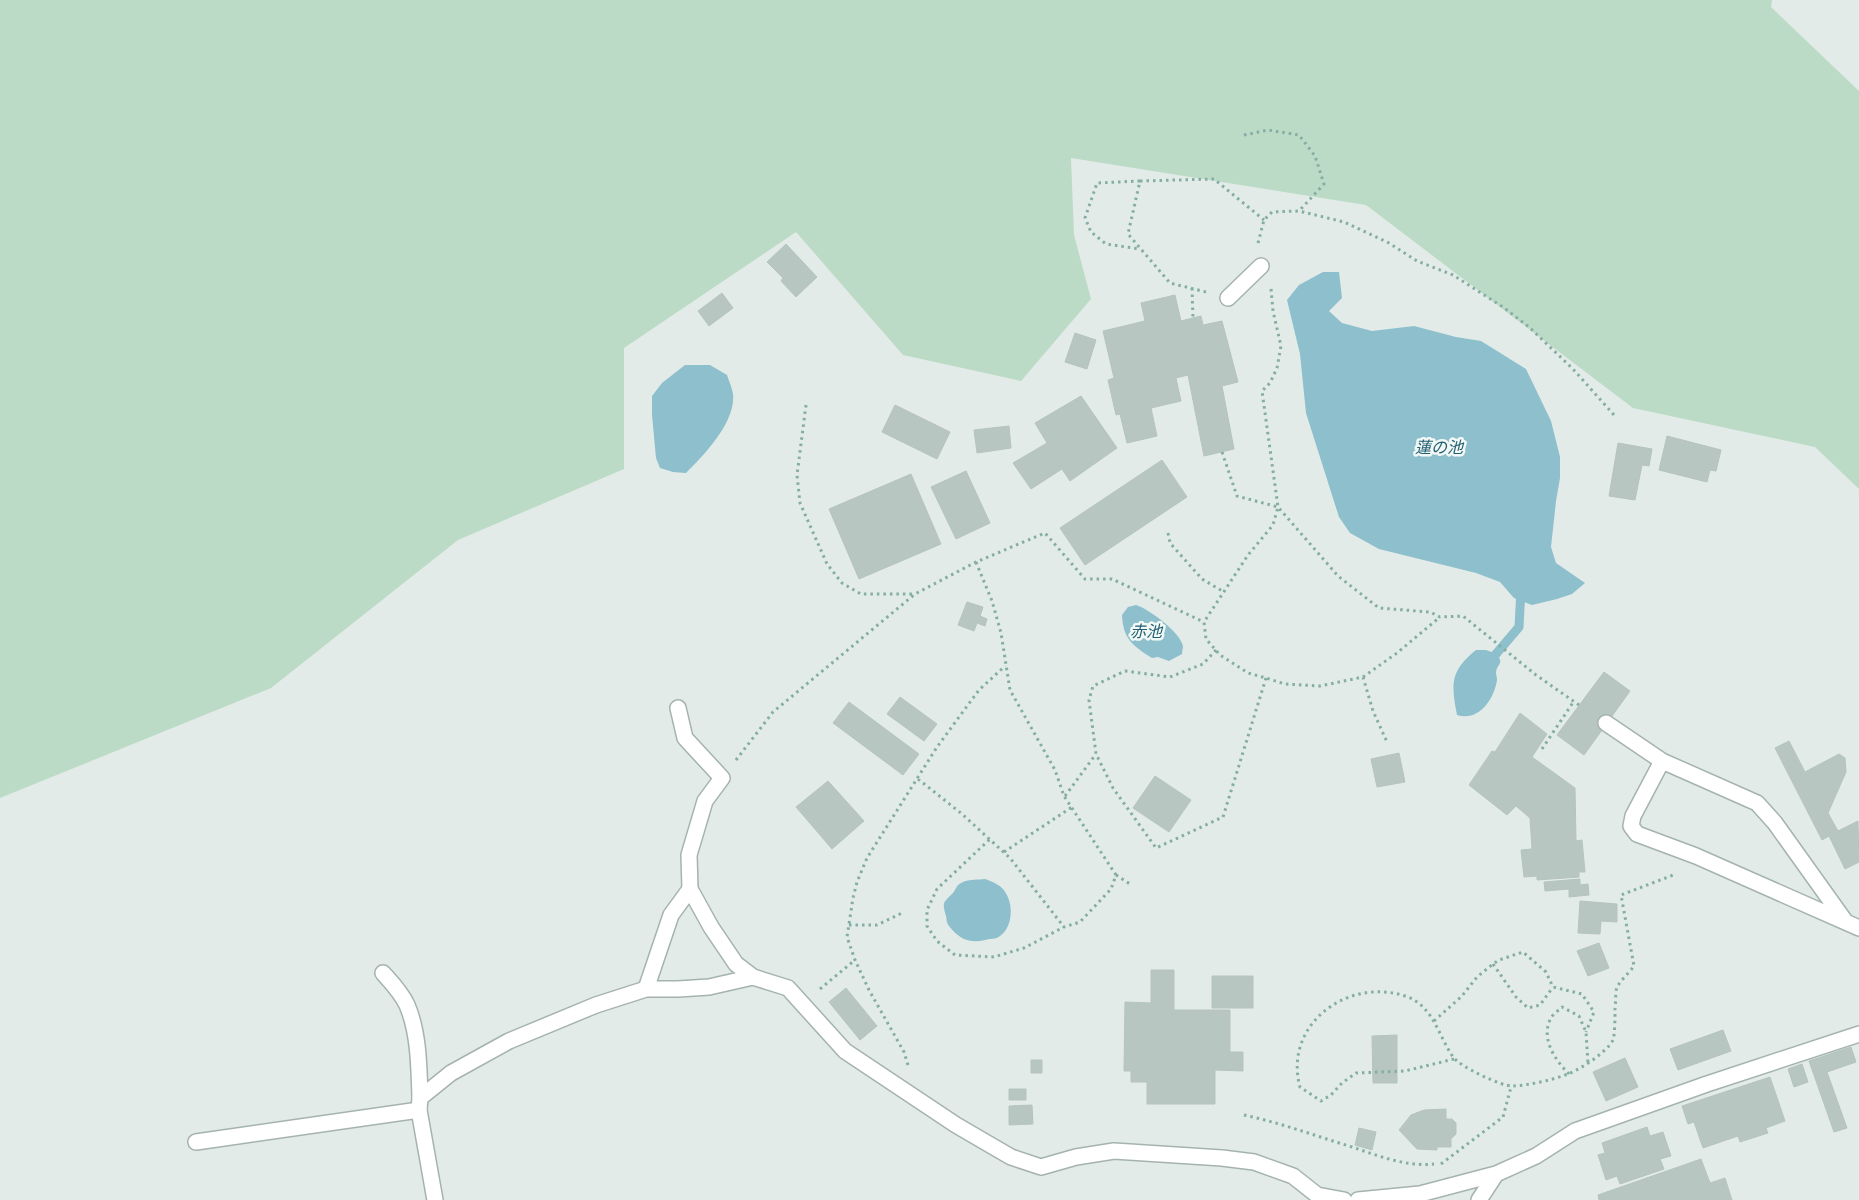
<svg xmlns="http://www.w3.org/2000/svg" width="1859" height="1200" font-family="'Sofia Sans Condensed','Noto Sans JP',sans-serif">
  <rect width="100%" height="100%" fill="#e2ebe8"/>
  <path fill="#bcdbc6" d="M0,0h1772l-1,7 88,84v398l-44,-42 -182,-39 -267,-203 -295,-47 3,77 17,64 -70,82 -118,-26 -107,-123 -172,116v121l-166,71 -187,148 -271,110z"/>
  <path fill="#8ebfcd" d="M1323,272h16l3,26 -13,13 13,12 30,8 42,-5 42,11 25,4 45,28 25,52 9,36v21l-4,23 -5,46 5,16 29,20 -13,11 -15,5 -25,6 -18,-7 -14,-16 -24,-9 -97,-24 -29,-16 -11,-16 -33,-104 -6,-59 -13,-54 12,-15z
    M685,365h25l17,10c2,6 5,13 6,19 3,28 -29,61 -47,79l-13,-1 -13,-4 -4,-10 -4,-43v-19l10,-13z
    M1136,605c13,4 44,27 47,41 0,3 -1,5 -1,8l-13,7 -11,-4 -6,1c-19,-12 -29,-19 -30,-43l6,-8z
    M1476,650h10l11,4c7,11 1,8 -1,18 0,3 1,5 1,8 -3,20 -19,42 -40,35 -6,-31 -7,-44 19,-65z
    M985,879c6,2 13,5 17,9 12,12 12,38 -2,48 -5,4 -9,2 -15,4 -15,4 -26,-1 -36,-14 -3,-4 -2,-6 -3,-10 -4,-14 -3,-13 7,-23 3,-4 4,-9 10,-11 6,-3 16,-2 22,-3z"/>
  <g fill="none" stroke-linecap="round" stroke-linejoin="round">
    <path stroke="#8ebfcd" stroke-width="9" d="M1490,661l29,-34 2,-38"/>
  </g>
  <path fill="#b7c6c1" stroke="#b5c4bf" d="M786,244l31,33 -21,20 -15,-16 2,-3 -16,-16z
    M722,293l11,15 -24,18 -11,-15z
    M1175,295l6,26 20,-5 2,9 19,-4 16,61 -16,4 12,63 -30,7 -16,-81 -12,3 5,23 -30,7 6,28 -30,7 -7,-29 -4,1 -8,-35 6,-2 -11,-47 42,-10 -4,-18z
    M1075,333l21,7 -9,29 -22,-7z
    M1081,396l36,52 -47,33 -8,-12 -31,20 -18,-26 34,-20 -12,-20z
    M895,405l55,27 -13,27 -55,-27z
    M1009,426l2,22 -34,5 -3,-23z
    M1667,436l54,14 -5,21 -6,-1 -3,12 -48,-12z
    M1618,443l34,6 -3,17 -7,-1 -7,35 -26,-4z
    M1162,460l25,37 -102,68 -25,-37z
    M966,471l24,52 -34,16 -25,-52z
    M911,474l30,70 -82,35 -30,-70z
    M967,602l16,5 -3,9 7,3 -2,7 -8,-3 -3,8 -16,-6z
    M1604,672l26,19 -46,64 -27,-20z
    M900,697l37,27 -13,17 -37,-27z
    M849,702l70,52 -16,21 -70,-52z
    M1520,713l27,21 -15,23 43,31 1,53 6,-1 3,32h-6v5l-42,3v-4l-13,1 -3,-27 11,-1 -2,-31 -14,-12 -9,9 -38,-30 23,-34 3,1z
    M1789,741l16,31 34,-18 6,4 1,14 -18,41 10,18 20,-10 1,41 -14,7 -16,-33 -7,4 -47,-92z
    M1399,753l6,29 -28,5 -6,-28z
    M1155,776l36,24 -22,32 -36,-24z
    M828,781l36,40 -32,28 -36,-42z
    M1580,879v6l8,-1 1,11 -20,2v-8l-24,2 -1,-9z
    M1580,901l37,3v18l-16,-1 -1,13 -22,-1z
    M1599,943l10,25 -21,8 -11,-25z
    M1151,970h23v40h56v42h13v19l-28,-1v34h-68v-22h-16v-11h-7l1,-69 26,1z
    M1212,976h41v32h-41z
    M846,988l31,38 -17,14 -31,-38z
    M1723,1030l8,21 -53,19 -8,-21z
    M1397,1035v48h-24l-1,-47z
    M1851,1047l5,15 -29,10 20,56 -13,4 -25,-71z
    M1625,1058l13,29 -32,14 -13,-29z
    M1031,1060h11v13h-11z
    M1802,1064l6,18 -14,5 -6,-18z
    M1770,1077l15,44 -19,7 2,5 -28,9 -2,-6 -35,12 -9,-26 -6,2 -6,-18z
    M1009,1089h17v11h-17z
    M1032,1105l1,19 -24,1v-19z
    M1446,1109v10h6l4,4v11l-5,5v8h-14v3l-20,-1 -18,-19 12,-15 13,-5z
    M1647,1127l3,9 13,-4 8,24 -11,3 4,10 -44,15 -3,-8 -11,4 -8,-25 7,-2 -3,-10z
    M1359,1128l17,4 -4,18 -17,-5z
    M1701,1159l9,24 15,-5 7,22h-133l-1,-5z"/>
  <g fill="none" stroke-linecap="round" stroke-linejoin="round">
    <g stroke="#a5b3af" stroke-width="18">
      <path id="service" d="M1228,298l33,-32
        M678,708l7,30 37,40 -17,23 -16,54 1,34 21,38 25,37 17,13 35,11 57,63 111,74 55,32 30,10 35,-10 38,-6 108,7 32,4 39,14 24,19 27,5
        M1606,723l56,38 -29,55 -2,10 6,8 59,22 163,72
        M1662,761l95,42 18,20 70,98
        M383,973c9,10 18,19 24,32 12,28 12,63 13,93
        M196,1142l223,-32
        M1358,1200l62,-6 76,-20 40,-18 39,-25 132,-47 152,-50
        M1479,1200l17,-26"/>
    </g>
    <g stroke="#a5b3af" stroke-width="18">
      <path id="minor" d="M646,989l25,-74 19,-26
        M435,1200l-16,-90 1,-12 31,-25 58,-32 87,-36 50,-16h32l31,-2 44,-10"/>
    </g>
    <path stroke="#84ada3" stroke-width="3" stroke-dasharray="2.5 4" stroke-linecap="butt" d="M1244,135l24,-5 31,5 16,21 9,28 -25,27
      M1140,181l-43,2 -12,35 6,14 15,12 34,5
      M1258,243l6,-23 8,-8 27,-1 45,11 45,21 28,18 36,14 50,32 26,20 44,42 41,46
      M1192,288l1,30
      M1271,289l2,22 8,35 -4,22 -7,15 -8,8 16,116 60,69 41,32 51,4 10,5 23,-1 73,59 43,30
      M1206,292l-36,-9 -42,-49 12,-53 74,-2 50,41
      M806,405l-9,70 3,28 27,61 15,19 19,11h54
      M1222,452l15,44 41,11 -5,18 -25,30 -44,67 2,17 14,16 28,18 18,5 19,6 35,2 43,-9 34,-24 43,-36
      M1168,533l2,10 32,36 22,13
      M976,562l16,39 9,32 9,57 45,80 9,26 52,79 -5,14 -31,33 -16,5 -40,21 -30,9 -39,-2 -18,-14 -10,-15v-16l10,-21 53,-50
      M1216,650l-13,14 -33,13 -45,-6 -32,15 -4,14 7,54 17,34 43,60 67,-31 43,-139
      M1363,677l10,34 14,31
      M1542,749l32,-48
      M736,760l37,-48 142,-118 61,-32 69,-29 40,46h27l92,43
      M918,779l44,35 48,44 54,69
      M1065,796l31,-42
      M1004,852l68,-45
      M1116,875l14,9
      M849,925h28l27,-13
      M1493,964l23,33 12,11 12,-3 13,-18
      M820,989l35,-29
      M1434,1021l28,-25 15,-19 16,-13 6,-4 24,-8 23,20 7,15 29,7 12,18 -8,20
      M1454,1059l-49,12 -49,2 -14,10 -11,12 -10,6 -21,-14c-17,-62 47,-110 105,-91 28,9 33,39 48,61 6,9 49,30 60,29 18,-1 39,-6 55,-12 13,-5 39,-22 45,-34 2,-6 2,-23 2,-31 1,-6 0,-16 2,-22 4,-7 12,-14 17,-21l-13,-71 55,-21
      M908,1065l-4,-13 -35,-62 -14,-30 -8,-23 6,-39 4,-16 10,-24 70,-111 42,-57 26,-24
      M1569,1074c-14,-14 -29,-36 -18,-56 2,-4 8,-8 11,-11l17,9 7,16 2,31
      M1244,1115c37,8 72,21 108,32 27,9 54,20 82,17
      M1441,1164l62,-47 8,-30"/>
    <use href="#service" stroke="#fff" stroke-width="15"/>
    <use href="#minor" stroke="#fff" stroke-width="15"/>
  </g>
  <g text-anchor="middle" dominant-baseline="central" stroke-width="5" stroke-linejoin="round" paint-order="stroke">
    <g font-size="16" font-style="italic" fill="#216073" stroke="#f2f8f5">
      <text x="1439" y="448">蓮の池</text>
      <text x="1146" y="632">赤池</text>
    </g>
  </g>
</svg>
